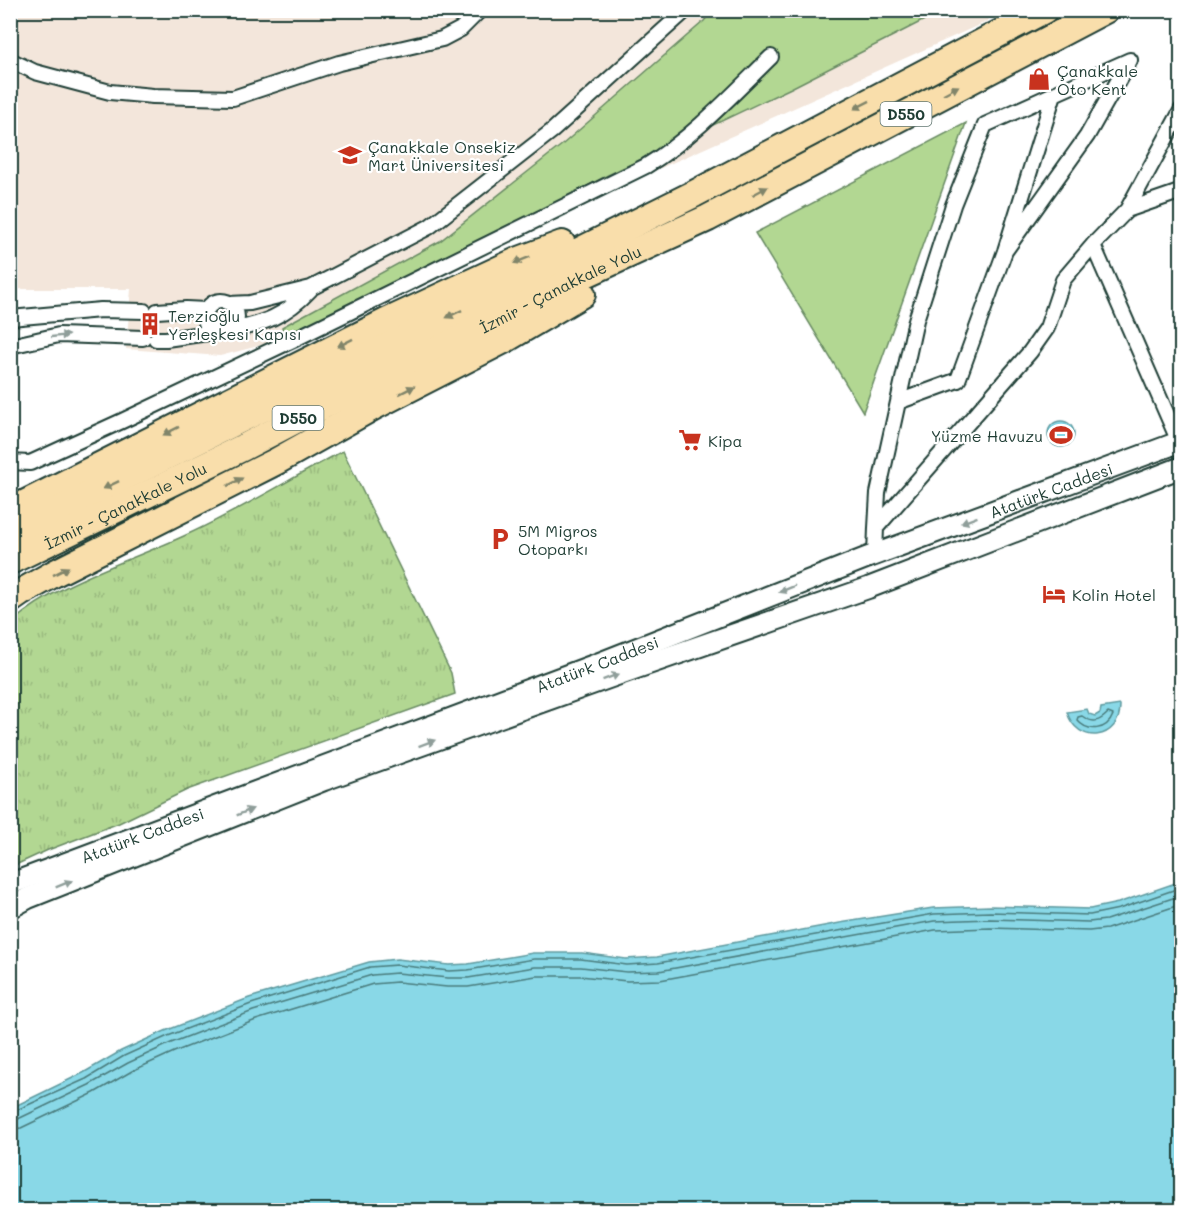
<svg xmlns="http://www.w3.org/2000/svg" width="1192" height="1221" font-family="Mali,sans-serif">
  <defs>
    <pattern id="grass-tufts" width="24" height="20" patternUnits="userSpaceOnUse" patternTransform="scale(1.5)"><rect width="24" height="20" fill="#b2d792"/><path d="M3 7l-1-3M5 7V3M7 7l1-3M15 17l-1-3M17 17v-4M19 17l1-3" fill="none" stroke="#99b97e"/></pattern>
  </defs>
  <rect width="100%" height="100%" fill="#fff"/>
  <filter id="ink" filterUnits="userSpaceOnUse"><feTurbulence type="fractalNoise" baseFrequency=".0167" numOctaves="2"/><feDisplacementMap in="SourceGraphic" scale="12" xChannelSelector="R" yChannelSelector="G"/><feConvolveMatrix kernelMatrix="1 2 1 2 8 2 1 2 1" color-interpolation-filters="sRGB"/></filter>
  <g filter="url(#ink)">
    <path fill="#f3e6db" d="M11,11h981l-4,10 -715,321 -53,14 -94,-7 5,-60h-110l-10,4z"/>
    <path fill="url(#grass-tufts)" stroke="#688a63" stroke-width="1.5" d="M343,451l108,222 4,21 -268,96 -68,33 -71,27 -37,17v-244c48,-42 117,-61 175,-88 53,-24 105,-57 157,-84z"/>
    <path fill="#b2d792" stroke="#688a63" stroke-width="1.5" d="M712,11h230l-151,77 -183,87 -166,89 -157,74 -3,-11 158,-86 123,-97 141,-123z
      M966,123l-103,289 -108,-179z"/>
    <path fill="#89d8e7" stroke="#5f9a9f" stroke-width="1.5" d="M1048 434a13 13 0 1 1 26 0a13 13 0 1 1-26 0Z
      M1120,705c1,36 -43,41 -53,7l20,-3 2,5 6,2 5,-3 1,-5z
      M1181,881v329h-1170v-102l72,-35 38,-22 44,-20 84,-33 120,-36 28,-3 52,6 19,-1 65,-11h49l44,6 31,-2 183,-34 93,-15 57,-2 100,3 28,-6z"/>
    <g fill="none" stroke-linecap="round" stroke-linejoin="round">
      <path stroke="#497b7c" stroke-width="1.5" d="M1108,713l5,2c-6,16 -25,18 -36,5l1,-3 4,-1c11,8 17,6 26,-3z
        M10,1113l76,-34 38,-23 44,-20 83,-32 119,-37 27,-2 52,6 19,-1 66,-11h47l46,6 31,-2 276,-49 56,-2 100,3 29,-6 63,-22
        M10,1120l8,-1 71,-34 39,-22 43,-20 82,-32 119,-36 25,-2 51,5h20l67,-11h46l46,5 32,-1 275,-50 56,-2 99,3 17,-2 76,-25
        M10,1129l11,-1 73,-35 38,-22 42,-19 82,-32 117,-36 24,-2 50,5h21l68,-11h44l47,5 33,-1 275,-50 55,-2 99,3 18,-2 75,-25"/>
      <g stroke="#1f3d34" stroke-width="18">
        <path id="street" d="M10,60l25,12 75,20 43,4 80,2 106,-35 103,-24 19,-10 19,-19
          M1127,210l55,-19
          M1093,245l86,197
          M205 317a16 16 0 1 1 32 0a16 16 0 1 1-32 0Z
          M229,304l21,-1 61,-15 118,-61 123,-96 134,-121
          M157,311l29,-2 20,1
          M10,318l91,-8 43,1
          M228,331c35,-7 58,-15 82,-41
          M156,339h10l49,-7
          M10,346l49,-11 84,3
          M898,402l60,-22 47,-129 49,-157 76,-34 -43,76 -82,115
          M10,462l20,1 92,-42 173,-82 351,-173c47,-29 85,-70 125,-109
          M876,528l2,-35 38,-173 37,-115 32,-80 69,-31
          M875,554l1,-26 154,-176 17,-24 16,-48 30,-35 34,-35 55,-101"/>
      </g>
      <g stroke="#1f3d34" stroke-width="24">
        <g id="secondary">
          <path id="s1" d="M10,884l592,-222 264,-104 316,-117"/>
          <path d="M10,908l18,-10 296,-118 301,-108 243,-84 314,-121"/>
        </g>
      </g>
      <g stroke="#1f3d34" stroke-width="30">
        <g id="highway">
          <path d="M10,511l376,-189 131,-61 45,-17"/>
          <path d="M10,534l684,-340 350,-184"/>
          <path id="s2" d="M10,561l234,-114 96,-50 117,-57 120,-62 131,-60 397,-208"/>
          <path d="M10,600l10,-7 35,-20 222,-112 96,-54 131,-67 78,-46"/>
        </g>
      </g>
      <use href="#street" stroke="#fff" stroke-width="14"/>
      <use href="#secondary" stroke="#fff" stroke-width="20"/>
      <use href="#highway" stroke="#f9deab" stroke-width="26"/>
    </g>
    <defs><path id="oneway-solid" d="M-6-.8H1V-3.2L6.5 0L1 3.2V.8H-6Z" transform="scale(1.5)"/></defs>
    <g fill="#81856a">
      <use href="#oneway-solid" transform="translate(951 90) rotate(-28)"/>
      <use href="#oneway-solid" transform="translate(862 105) rotate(153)"/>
      <use href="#oneway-solid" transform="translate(760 191) rotate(-28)"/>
      <use href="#oneway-solid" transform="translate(522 260) rotate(158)"/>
      <use href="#oneway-solid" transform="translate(454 314) rotate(154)"/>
      <use href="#oneway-solid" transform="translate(345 343) rotate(153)"/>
      <use href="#oneway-solid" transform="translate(407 390) rotate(-27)"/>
      <use href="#oneway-solid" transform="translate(171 431) rotate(153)"/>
      <use href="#oneway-solid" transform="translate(235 482) rotate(-27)"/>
      <use href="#oneway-solid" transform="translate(111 485) rotate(154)"/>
      <use href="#oneway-solid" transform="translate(61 571) rotate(-27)"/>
    </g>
    <g fill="#8f9e9a">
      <use href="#oneway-solid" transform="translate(60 336) rotate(-6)"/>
      <use href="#oneway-solid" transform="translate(969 520) rotate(160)"/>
      <use href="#oneway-solid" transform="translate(787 589) rotate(158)"/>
      <use href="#oneway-solid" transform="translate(611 677) rotate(-20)"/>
      <use href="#oneway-solid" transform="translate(427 743) rotate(-20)"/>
      <use href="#oneway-solid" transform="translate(245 812) rotate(-22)"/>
      <use href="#oneway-solid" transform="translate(64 884) rotate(-22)"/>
    </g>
  </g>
  <defs>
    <g id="shop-bare" transform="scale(1.8)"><path d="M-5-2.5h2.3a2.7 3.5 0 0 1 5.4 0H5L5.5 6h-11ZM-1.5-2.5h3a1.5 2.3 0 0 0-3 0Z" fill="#c8321e" stroke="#fff" stroke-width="2.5" paint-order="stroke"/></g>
    <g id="university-bare" transform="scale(1.8)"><path d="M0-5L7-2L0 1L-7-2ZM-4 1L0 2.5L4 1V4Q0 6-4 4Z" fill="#c8321e" stroke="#fff" stroke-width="2.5" paint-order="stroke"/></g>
    <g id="building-bare" transform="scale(1.8)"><path d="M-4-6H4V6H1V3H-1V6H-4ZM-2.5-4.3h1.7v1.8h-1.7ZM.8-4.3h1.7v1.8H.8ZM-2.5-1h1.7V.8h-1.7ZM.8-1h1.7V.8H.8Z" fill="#c8321e" stroke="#fff" stroke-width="2.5" paint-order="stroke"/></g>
    <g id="stadium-bare" transform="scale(1.8)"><path d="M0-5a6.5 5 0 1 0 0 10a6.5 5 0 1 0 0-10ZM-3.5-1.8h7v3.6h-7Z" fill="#c8321e" stroke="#fff" stroke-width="2.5" paint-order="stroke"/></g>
    <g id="supermarket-bare" transform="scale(1.8)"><path d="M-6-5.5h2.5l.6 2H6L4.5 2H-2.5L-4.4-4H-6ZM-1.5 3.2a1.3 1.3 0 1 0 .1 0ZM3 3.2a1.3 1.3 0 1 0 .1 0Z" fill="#c8321e" stroke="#fff" stroke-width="2.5" paint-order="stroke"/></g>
    <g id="parking-bare" transform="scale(1.8)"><path d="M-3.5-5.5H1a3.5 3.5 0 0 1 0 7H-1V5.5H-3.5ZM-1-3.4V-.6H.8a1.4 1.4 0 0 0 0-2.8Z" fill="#c8321e" stroke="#fff" stroke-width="2.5" paint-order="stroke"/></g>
    <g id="hotel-bare" transform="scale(1.8)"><path d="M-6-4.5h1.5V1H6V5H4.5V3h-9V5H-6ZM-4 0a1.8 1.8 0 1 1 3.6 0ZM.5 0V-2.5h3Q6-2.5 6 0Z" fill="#c8321e" stroke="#fff" stroke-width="2.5" paint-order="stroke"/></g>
  </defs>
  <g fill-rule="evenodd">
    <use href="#shop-bare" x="1039" y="79"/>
    <use href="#university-bare" x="350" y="155"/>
    <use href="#building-bare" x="150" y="324"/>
    <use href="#stadium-bare" x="1061" y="435"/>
    <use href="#supermarket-bare" x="690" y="440"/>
    <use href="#parking-bare" x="500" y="539"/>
    <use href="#hotel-bare" x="1054" y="594"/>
  </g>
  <g text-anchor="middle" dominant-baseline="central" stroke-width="4.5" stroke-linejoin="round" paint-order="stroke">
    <g fill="#fff" stroke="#627771" stroke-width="1.5">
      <rect x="880.5" y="102" width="51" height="24" rx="4.5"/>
      <rect x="272.5" y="406" width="51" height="24" rx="4.5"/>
    </g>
    <g font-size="15" font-weight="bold" fill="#1f3d34">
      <text x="906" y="114">D550</text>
      <text x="298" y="418">D550</text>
    </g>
    <g font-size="16" fill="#1f3d34" stroke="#fff" text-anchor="start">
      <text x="1057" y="70">Çanakkale<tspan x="1057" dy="18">Oto Kent</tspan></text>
      <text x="368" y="146">Çanakkale Onsekiz<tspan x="368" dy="18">Mart Üniversitesi</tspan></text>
      <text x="168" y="315">Terzioğlu<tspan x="168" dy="18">Yerleşkesi Kapısı</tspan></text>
      <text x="1043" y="435" text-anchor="end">Yüzme Havuzu</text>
      <text x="708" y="440">Kipa</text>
      <text x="518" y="530">5M Migros<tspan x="518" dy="18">Otoparkı</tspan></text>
      <text x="1072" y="594">Kolin Hotel</text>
    </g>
    <g font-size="16" fill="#1f3d34" stroke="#fff">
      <text stroke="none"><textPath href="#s2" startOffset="614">İzmir - Çanakkale Yolu</textPath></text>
      <text stroke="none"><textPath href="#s1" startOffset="1113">Atatürk Caddesi</textPath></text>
      <text stroke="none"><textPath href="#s2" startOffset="128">İzmir - Çanakkale Yolu</textPath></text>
      <text stroke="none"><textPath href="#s1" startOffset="627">Atatürk Caddesi</textPath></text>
      <text stroke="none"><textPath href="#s1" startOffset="141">Atatürk Caddesi</textPath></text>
    </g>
  </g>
  <rect width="1192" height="1221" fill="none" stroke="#fff" stroke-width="36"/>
  <rect x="18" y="18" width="1156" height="1185" fill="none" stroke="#1f3d34" stroke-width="2" filter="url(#ink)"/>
</svg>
